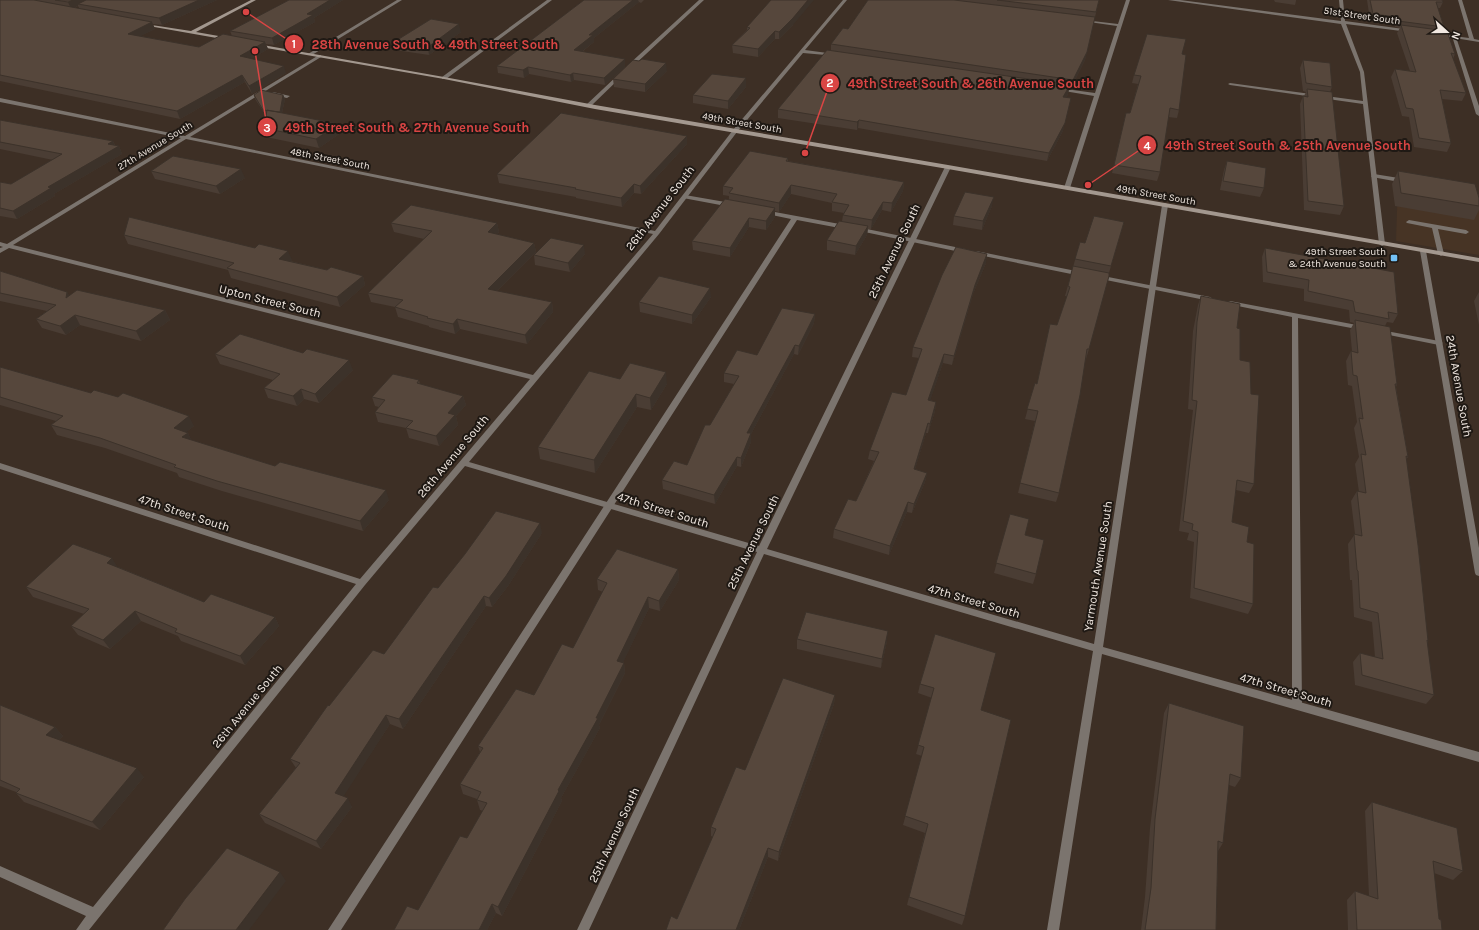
<svg xmlns="http://www.w3.org/2000/svg" width="1479" height="930" font-family="Karla,sans-serif">
  <rect width="100%" height="100%" fill="#3d2f25"/>
  <path fill="#473425" d="M1398,181l81,13v61l-83,-14z"/>
  <g fill="none" stroke-linecap="round" stroke-linejoin="round">
    <path fill="#7b746e" fill-rule="evenodd" d="M397,0h5l-90,55 -4,-1z
      M699,0h5l-73,68h-4v-2z
      M1452,36l4,1 23,69v10l-3,-2z
      M619,74l4,1 -33,32h-4v-2z
      M273,92l17,4 -3,2 -16,-3v-2z
      M1374,174l31,5 3,2 -3,2 -33,-6 -1,-1z
      M685,195l46,8 3,2 -3,2 -48,-9v-2z
      M764,210l81,15 3,2 -3,2 -48,-9 -456,710h-13l463,-711 -29,-6 -1,-1z
      M1409,220l57,10 3,2 -3,2 -28,-5 6,25 -3,2 -3,-2 -6,-26 -25,-5 -1,-1z
      M857,227l108,22 3,2 -3,2 -110,-23 -1,-1z
      M976,251l105,21 3,2 -3,2 -107,-22 -1,-1z
      M1098,275l112,22 3,2 -3,2 -114,-23 -1,-1z
      M1230,301l132,25 3,2 -3,2 -64,-12 4,387 -1,3 -4,1 -4,-1 -1,-3v-388l-64,-13v-2z
      M1381,330l58,11 4,2 -4,2 -60,-12 -1,-1z"/>
    <path fill="#7b746e" fill-rule="evenodd" d="M547,0h5l-106,79h-4v-2z
      M843,0h4l-42,50 30,4 2,1v1l-34,-3 -66,79 -78,102 -190,228 290,84 186,-379 5,-1 1,1 -184,382 327,95 68,-439 3,-2 2,1 1,1 -65,442 376,105v10l-377,-108 -43,276h-12l46,-279 -329,-97 -175,376h-12l180,-378 -292,-86 -100,119 -276,345h-13l10,-14 -86,-39v-11l93,41 263,-323 -356,-115v-6l360,116 170,-200 -521,-131 -9,5v-5l3,-1 -3,-1v-4l7,2 174,-106 -181,-36v-4l185,38 134,-81h2v2l-131,80 465,94 78,-101zM186,139l467,95 -120,141 -520,-130z
      M1126,0h4l-60,188 -5,1 -1,-1 30,-92 -36,-6 -2,-1 2,-1 37,5 22,-67 -35,-5 2,-1 34,4z
      M1168,0h12l161,21 -2,-21h4l2,21 66,9v2h-2l-63,-8 18,48 21,172 -1,1 -2,1 -3,-2 -16,-140 -133,-19 -2,-1 2,-1 133,18 -3,-29 -19,-48z
      M1458,0h4l12,39 5,1v2l-43,-7 2,-1 31,4z
      M1423,249l3,2 53,297v28l-3,-1 -1,-2 -55,-322z"/>
    <path fill="#a3988f" fill-rule="evenodd" d="M251,0h5l-60,32 34,6v1l-2,1 -85,-15 2,-1 46,7z
      M257,44l187,33 151,28 353,60 531,93v4l-531,-93 -353,-60 -151,-30 -189,-33v-1z"/>
  </g>
  <path fill="#4a3d34" fill-rule="evenodd" d="M0,0h217l-55,25 -9,-1 2,5 -15,7 59,11 33,-11 -2,-5 59,-31h54l-29,18 1,4 -41,23 -8,-1 2,5 -17,10 35,14 -34,21 -7,-12 -65,37 -180,-38zM78,6l1,2h-4z
    M584,0h60l-3,3 -2,-1 -45,36v4l-12,10 43,15 -20,18 -31,-5 -3,2 -42,-8 -5,4 -26,-5 -1,-7z
    M868,0h231l-14,60 -14,28h-2l-1,6 -2,4 -3,33 -16,30 -189,-33 -1,2 -79,-12v-9l53,-58v-7l17,-15z
    M1274,0h22v1l-1,4 -20,-3z
    M1367,0h75l1,2 -3,6h-2l6,19 -1,4 12,23 -2,5 13,34 -4,8 -20,-2 9,44 -4,9 -33,-5 -5,-30 -7,-1 -11,-39 4,-8 15,2 -13,-38 3,-5 -5,-1 -1,-4 -24,-3z
    M793,25l-14,14h-4l-17,18 -25,-4 -1,-8 15,-15v-3z
    M461,32l-32,23 -34,-5 -1,-8z
    M1182,54l-3,56 -2,8 -9,-1 -8,55 -3,9 -45,-8 14,-60h4l8,-29 -6,-1 2,-8z
    M1303,60l29,27 -2,5 14,114 -4,9 -36,-5 -4,-106 3,-8h1l2,-4 -3,-1 -3,-23z
    M667,71l-22,21 -31,-5 -1,-8z
    M746,87l-18,22 -35,-6v-8z
    M254,95h29l2,4 -3,14 60,19 -23,16 -53,-11 -2,-9 2,-14h-1l-10,-15z
    M0,120l113,21 2,4 4,1 3,8 -68,40 1,2 -38,23 -17,-3v-34l11,2 42,-24 -53,-11z
    M687,144l-46,50 -7,-1 -12,14 -46,-9v-1l-77,-14 -2,-9z
    M788,158v3l116,21 -1,9 -12,21 -9,-2 -11,19h-3l-1,6 -12,20 -28,-5v-10l15,-19 1,-6 1,-2 -12,-2v-8l-41,-9 -12,18 -4,-1v6l-9,13 -17,-3 -19,30 -37,-7 -1,-9 37,-41v-4l-6,-1v-9z
    M1227,161l37,27 -4,9 -40,-7 4,-20z
    M151,171l94,7 -25,16 -65,-15z
    M1398,171l81,27v12l-5,10 -79,-14 -3,-22z
    M992,206l-10,24 -29,-5 1,-9z
    M1124,222l-15,51 -20,76 -3,10 -1,-1 -26,135 -3,9 -38,-9 17,-72 -10,-2 10,-36 2,1 13,-60 7,1 10,-29h-2l15,-54 5,1z
    M391,223h106l2,9 -2,2 37,9 2,9 -39,39 55,11 1,10 -26,32 -67,-15 -5,5 -26,-7v-1l-31,-9 -3,-10 -24,-5 -3,-9 56,-54 -30,-7z
    M124,235l131,13 37,12 -2,1 37,9 36,6 2,9 -25,22 -109,-29 -3,-8 -100,-26z
    M1265,248l133,66 -5,9 -6,-1 -2,4 12,58 -1,3 12,70 -2,3 22,181 -1,2 7,52 -8,9 -71,-19 -2,-23 7,-9 15,4 -3,-35 -18,-5 -2,-37h-2l-2,-36 7,-10 -4,-33 6,-10 2,1 -4,-28 4,-7 -5,-29 3,-6 -5,-36 -4,-1 -2,-24 5,-10h1l-2,-21 4,-7 -4,-1 -1,-12 -45,-9v-12l-41,-7 -1,-25z
    M585,254l-15,18 -35,-7 -1,-10z
    M986,263l-13,31 -21,71 -9,-2 -13,37 6,2 -1,9 -7,22h-2l-11,36 12,4 -2,9 -13,31 -5,-1 -18,43 -56,-17 1,-9 22,-28 18,-40 -6,-2 2,-9 36,-55 13,-37 -7,-1 1,-10z
    M0,271l67,21 2,4 96,14 5,10 -29,21 -61,-16 -14,10 -24,-7 -6,-9 11,-8 -47,-10z
    M1479,292v33l-5,-24z
    M1201,296l36,32 3,32 14,124 -5,9 -13,-3 -4,32 15,20 6,62 -5,10 -58,-16 4,-56 -7,-2 2,-7 -10,-2 14,-121 -5,-1 5,-78 5,-26z
    M711,297l-19,27 -52,-12 -1,-10z
    M815,314l-1,9 -16,32 -4,-1 -43,80v8l-10,25 -4,-1 -22,38 -52,-15 -1,-9 25,-15 47,-81 -10,-2v-9l33,-18z
    M215,354l138,16 -34,33 -15,-4 -7,7 -29,-8 -4,-10 9,-8 -53,-16z
    M0,367l194,59 -8,6 2,1 3,7 84,26 114,34 -26,31 -141,-40 -43,-14 -2,-4 -72,-25 -48,-13 -6,-10 5,-4 -56,-16z
    M620,379l47,5 -16,26 -14,-3 -42,66 -55,-14 -2,-12z
    M419,380l1,4 43,12 3,9 -10,11 2,9 -19,21 -30,-8 -3,-10 -28,-6 -3,-10 4,-5 -4,-1 -3,-9z
    M1010,514l15,21 11,39 -3,10 -39,-11z
    M542,533l-34,53 -16,21 -6,-1 -83,123 -13,-5 -47,72 9,11 -31,42 -56,-26 -6,-9 37,-46 -6,-9 94,-105 54,-66z
    M118,567l86,35 71,15 4,9 -34,39 -64,-24 -3,-5 -37,-15 -31,28 -32,-14 -7,-9 13,-12 -51,-17 -7,-10z
    M678,569l1,11 -19,31 -11,-3 -26,54 1,1 1,10 -26,52 1,3 -39,70 1,3 -60,115 -6,-3 -9,17h-93l24,-20 49,-72 16,-27 -3,-1 -3,-10v-1l-14,-5 -3,-10 20,-32 -2,-6 56,-51 39,-47 30,-56 -5,-2 -1,-11z
    M935,634l46,76 -16,206 -3,9 -55,-20 18,-72 -22,-8 19,-69 -6,-2 16,-56 -14,-5 2,-9z
    M797,639l90,2 -6,27 -84,-19z
    M835,695l-1,9 -56,157 -10,-4 -29,73h-73l11,-11 36,-82 -2,-1v-9l34,-57z
    M1169,703l72,75 -6,9 -6,-2 -6,58 -5,8 -2,79h-75l4,-33 5,-69 14,-115z
    M0,705l55,22 8,9 -4,4 85,37 -44,53 -76,-28 -8,-9v-1l-16,-6z
    M1372,802l91,69 -10,9 -19,-7 5,46 3,11h-94l-1,-30 8,-9 14,5 -4,-85z"/>
  <path fill="#3c322a" d="M73,0h18l-13,4v2l-7,3 -3,-7z
    M199,0h18l-55,25 -3,-7z
    M330,0h13l-29,18 1,4 -41,23 -2,-7 35,-24z
    M633,0h5l1,2 -45,36v4l-19,15 -1,-7 15,-15z
    M808,0h6l-21,25 -14,14v-7z
    M152,22l3,7 -24,12 -3,-7z
    M459,24l2,8 -32,23 -1,-8z
    M775,31v8l-17,18v-8z
    M265,42l3,7 -25,15 -3,-8z
    M1087,52l-2,8 -14,28 2,-8z
    M625,59v8l-20,18 -1,-7z
    M666,63l1,8 -22,21v-8z
    M284,66l2,7 -34,21 -3,-8z
    M528,67l1,7 -5,4 -1,-8z
    M573,73l1,7 -3,2 -1,-7z
    M242,75l3,7 -65,37 -3,-8z
    M746,78v9l-18,22v-8z
    M1070,85l-2,9 -6,12 1,-9z
    M283,95l2,4 -4,18 -1,-4z
    M1071,98l-8,33 -16,30 2,-8z
    M859,120l-1,8 -1,2v-8z
    M339,124l3,8 -23,16 -3,-9z
    M687,136v8l-46,50 -1,-8z
    M113,141l3,7 3,-2 3,8 -68,40 1,2 -38,23 -4,-8 95,-67z
    M241,169l4,9 -25,16 -4,-8z
    M904,182l-1,9 -12,21 1,-9z
    M634,184v9l-12,14 -1,-9z
    M791,185v9l-12,18v-9z
    M994,197l-2,9 -10,24 1,-9z
    M883,202l-1,8 -11,19 1,-9z
    M775,208v9l-9,13v-9z
    M749,218v9l-19,30v-9z
    M497,223l2,9 -9,9 -2,-9z
    M868,226l-1,9 -12,20 1,-9z
    M534,243l2,9 -46,46 -2,-9z
    M584,245l1,9 -15,18 -2,-9z
    M288,251l4,9 -10,8 -3,-9z
    M987,254l-1,9 -13,31 -21,71 2,-9 21,-71z
    M363,276l2,9 -25,22 -3,-10z
    M710,288l1,9 -19,27v-9z
    M67,292l5,9 -6,-3z
    M552,302l1,10 -26,32 -2,-9z
    M165,310l5,10 -29,21 -5,-10z
    M815,314l-1,9 -16,32 1,-9z
    M75,315l5,10 -14,10 -6,-9z
    M457,319l3,10 -5,5 -2,-10z
    M795,345l-1,9 -43,80v8l-10,25v-9l6,-25z
    M944,354l-1,9 -16,47 1,-10z
    M349,360l4,10 -34,33 -4,-9z
    M666,372l1,12 -16,26 -1,-12z
    M301,389l3,10 -7,7 -4,-10z
    M636,394l1,13 -42,66 -1,-13z
    M463,396l3,9 -10,11 2,9 -19,21 -3,-10 12,-23z
    M936,402l-1,9 -7,22 2,-9z
    M189,416l5,10 -15,12 -5,-10z
    M928,423l-2,10 -14,46 2,-10z
    M188,433l5,10 -11,-6z
    M737,457v9l-22,38 -1,-9z
    M927,473l-2,9 -13,31 2,-9z
    M386,490l3,10 -26,31 -3,-10z
    M908,502l-1,10 -18,43 1,-9z
    M540,523l2,10 -34,53 -16,21 -3,-9z
    M112,558l6,10 -11,-5z
    M678,569l1,11 -19,31 -1,-10z
    M484,596l2,10 -83,123 -4,-10z
    M648,597l1,11 -30,63 -2,-10z
    M135,611l6,10 -31,28 -7,-9z
    M275,617l4,9 -34,39 -5,-9z
    M888,631l-1,10 -6,27 1,-9z
    M624,663l1,10 -26,52 1,3 -39,70 1,3 -60,115 -4,-9z
    M835,695l-1,9 -56,157 1,-9z
    M386,715l4,9 -50,78 -5,-9z
    M55,727l8,9 -9,9 -8,-10z
    M137,768l7,9 -44,53 -8,-8z
    M348,798l4,9 -31,42 -5,-8z
    M768,848v9l-29,73h-3z
    M280,872l6,9 -37,49h-13z
    M492,904l4,9 -9,17h-8z"/>
  <path fill="#56473c" stroke="#3c322a" d="M0,0h34l118,22 -24,12 71,13 24,-13 42,8 -25,14 44,10 -35,20 -7,-11 -65,36 -177,-36z
    M55,0h18l-5,2z
    M86,0h113l-40,18 -81,-14z
    M289,0h41l-23,14 6,1 -41,23 -42,-7z
    M584,0h49l-44,35h4l-19,15 51,9 -21,19 -31,-5 -3,2 -42,-8 -5,3 -26,-4z
    M771,0h37l-15,18 -14,14 -4,-1 -17,18 -26,-4 18,-17 -3,-1z
    M868,0h86l141,17 -8,35 -14,28 -242,-36 12,-16 5,1z
    M997,0h102l-3,12z
    M1370,0h72l1,2h-7l8,25 -46,-6 -1,-4 -24,-3z
    M431,19l28,5 -31,23 -34,-5z
    M1401,25l46,6 8,23 -4,-1 15,40 -26,-3 11,53 -32,-5 -6,-29 -7,-1 -11,-39 21,3z
    M1147,34l39,5 -4,15 4,1 -7,55 -9,-2 -10,64 -46,-7 12,-52h4l11,-37 -7,-1z
    M827,50l243,35 -7,12 8,1 -6,25 -16,30 -190,-33 -2,2 -79,-13z
    M642,59l24,4 -21,21 -32,-5 20,-19 6,1z
    M1303,60l27,3 2,24 -26,-4z
    M712,74l34,4 -18,23 -35,-6z
    M1307,89l25,3 12,114 -36,-5 -5,-105 5,1z
    M261,90l22,5 -3,17 -17,-2 -9,-15z
    M267,110l72,14 -23,15 -52,-11z
    M561,113l126,23 -47,50 -6,-2 -13,14 -46,-9 1,-1 -79,-14z
    M0,120l113,21 -5,3 11,2 -71,41 3,1 -38,23 -13,-3v-26l11,2 51,-30 -62,-12z
    M750,151l38,7 -2,3 118,21 -12,21 -9,-1 -11,18 -29,-5 6,-10 -17,-3 5,-8 -46,-9 -12,18 -50,-10 4,-5 -10,-2z
    M173,156l68,13 -25,17 -65,-15z
    M1227,161l39,7 -2,20 -41,-7z
    M1398,171l77,13 4,14v8l-78,-13z
    M965,192l29,5 -11,24 -29,-5z
    M725,199l50,9 -9,13 -17,-3 -19,30 -38,-7z
    M411,205l86,18 -9,9 46,11 -46,46 64,13 -27,33 -68,-16 -4,5 -26,-6 1,-1 -33,-10 8,-7 -35,-7 64,-62 -41,-8z
    M1094,216l30,6 -13,44 -36,-7 5,-17 5,1z
    M129,217l126,31 4,-4 29,7 -9,8 48,11 4,-3 32,9 -26,21 -110,-29 7,-5 -110,-28z
    M839,221l29,5 -12,20 -29,-6z
    M551,238l33,7 -16,18 -34,-8z
    M956,247l31,7 -12,31 -21,71 -10,-2 -16,46 8,2 -6,22 -2,-1 -14,46 13,4 -13,31 -6,-2 -18,44 -56,-17 14,-30 8,2 23,-49 -9,-2 22,-58 14,3 16,-46 -9,-2 29,-72z
    M1265,248l129,24 4,42 -10,-2 1,7 -34,-7 -2,-11 -45,-10 1,-11 -42,-8z
    M1073,266l36,7v3l-20,73h-2l-7,46 -21,98 -39,-10 18,-72 -11,-2 8,-26 2,1 13,-60 7,1 13,-38 -2,-1z
    M0,271l67,21 -1,6 11,-8 88,20 -29,21 -61,-16 -15,11 -24,-7 20,-14 -56,-12z
    M659,276l51,12 -18,27 -53,-13z
    M1201,296l39,8 -3,24 3,1v31l10,2 1,32 8,1 -5,89 -17,-4 -5,42 17,5 -2,15 7,2 -1,60 -59,-16 4,-56 -6,-2 1,-6 -10,-3 14,-120 -5,-1 5,-78z
    M782,308l33,6 -16,32 -4,-1 -48,88h4l-10,25 -4,-1 -23,38 -52,-15 12,-19 13,4 18,-40h5l29,-49 -15,-3 13,-23 20,5z
    M1355,320l35,7 7,57h-2l13,73 -2,-1 12,89 10,96 -1,-1 7,55 -72,-20 -2,-22 23,6 -5,-46 -18,-5 -2,-37 -1,-1 -3,-36 8,2 -5,-45 9,2 -5,-39 5,1 -7,-37 4,1 -6,-43 -4,-1 -2,-24 7,2z
    M240,334l63,19 4,-4 42,11 -34,34 -14,-5 -8,7 -29,-8 16,-14 -65,-20z
    M630,363l36,9 -16,26 -14,-4 -42,66 -56,-13 51,-76 31,8z
    M0,367l91,26 3,-3 24,7 5,-4 66,23 -15,12 14,5 -6,4 93,29 5,-4 106,28 -26,31 -143,-40 -43,-14 2,-2 -76,-27 -49,-13 12,-9 -63,-19z
    M393,374l26,6 -2,3 46,13 -15,17 7,2 -19,21 -30,-8 7,-7 -38,-9 10,-12 -13,-3z
    M496,511l44,12 -34,53 -17,22 -5,-2 -85,123 -13,-4 -51,78 13,5 -32,43 -57,-27 41,-51 -10,-4 38,-54 1,1 44,-56 11,4 49,-67 5,1 27,-34z
    M1010,514l19,5 -4,16 19,5 -8,34 -40,-11z
    M73,544l39,14 -5,5 97,39 7,-8 64,23 -35,39 -65,-24 2,-3 -42,-18 -32,29 -32,-14 18,-17 -63,-22z
    M617,549l61,20 -19,32 -11,-4 -31,64 7,2 -28,55h2l-40,72 1,1 -61,116 -6,-3 -13,26h-85l13,-24 11,4 42,-74 7,2 20,-35 -10,-3 4,-8 -21,-8 23,-36 -5,-2 38,-57 18,6 28,-51 11,4 34,-65 -10,-4z
    M806,612l82,19 -6,28 -85,-20z
    M935,634l61,19 -15,57 30,10 -46,196 -56,-19 19,-73 -23,-8 19,-69 -6,-2 16,-57 -14,-4z
    M783,678l52,17 -56,157 -11,-4 -32,82h-70l5,-14 6,3 39,-90 -5,-2 25,-60 9,3z
    M1169,703l75,23 -3,52 -11,-4 -7,69 -5,-2 -2,89h-71l6,-42 4,-69z
    M0,705l55,22 -9,8 91,33 -45,54 -76,-29 4,-4 -20,-9z
    M1372,802l85,26 6,43 -30,-10 6,58 2,1 1,10h-85l-2,-39 23,8z
    M227,848l53,24 -44,58h-73l22,-31z"/>
  <rect fill="#73c1f5" stroke="#1f1914" stroke-width="1.5" x="1390" y="254" width="8" height="8" rx="2"/>
  <g text-anchor="middle" dominant-baseline="central" stroke-width="4" stroke-linejoin="round" paint-order="stroke">
    <g font-size="10" fill="#f1e8e1" stroke="#1f1914">
      <text transform="translate(1362 16) rotate(8)">51st Street South</text>
      <text transform="translate(742 123) rotate(10)">49th Street South</text>
      <text transform="translate(155 146) rotate(-31)">27th Avenue South</text>
      <text transform="translate(330 159) rotate(11)">48th Street South</text>
      <text transform="translate(1156 195) rotate(10)">49th Street South</text>
    </g>
    <g font-size="10" fill="#f1e8e1" stroke="#1f1914" text-anchor="end">
      <text x="1386" y="252">49th Street South<tspan x="1386" dy="12">&amp; 24th Avenue South</tspan></text>
    </g>
    <g font-size="12" fill="#f1e8e1" stroke="#1f1914">
      <text transform="translate(660 208) rotate(-52)">26th Avenue South</text>
      <text transform="translate(894 251) rotate(-64)">25th Avenue South</text>
      <text transform="translate(270 301) rotate(14)">Upton Street South</text>
      <text transform="translate(1459 386) rotate(80)">24th Avenue South</text>
      <text transform="translate(453 456) rotate(-50)">26th Avenue South</text>
      <text transform="translate(663 510) rotate(17)">47th Street South</text>
      <text transform="translate(184 513) rotate(18)">47th Street South</text>
      <text transform="translate(753 542) rotate(-64)">25th Avenue South</text>
      <text transform="translate(1098 566) rotate(-81)">Yarmouth Avenue South</text>
      <text transform="translate(974 601) rotate(16)">47th Street South</text>
      <text transform="translate(1286 690) rotate(16)">47th Street South</text>
      <text transform="translate(247 706) rotate(-51)">26th Avenue South</text>
      <text transform="translate(614 835) rotate(-65)">25th Avenue South</text>
    </g>
  </g>
  <path fill="none" stroke="#da4544" stroke-width="1.5" d="M246 12L294 44M805 153L830 83M255 51L267 127M1088 185L1147 145"/>
  <g fill="#da4544" stroke="#1f1914" stroke-width="1.5">
    <circle cx="246" cy="12" r="4"/>
    <circle cx="805" cy="153" r="4"/>
    <circle cx="255" cy="51" r="4"/>
    <circle cx="1088" cy="185" r="4"/>
    <circle cx="294" cy="44" r="10"/>
    <circle cx="830" cy="83" r="10"/>
    <circle cx="267" cy="127" r="10"/>
    <circle cx="1147" cy="145" r="10"/>
  </g>
  <g font-size="12" text-anchor="middle" font-weight="bold" fill="#fff">
    <text x="294" y="48">1</text>
    <text x="830" y="87">2</text>
    <text x="267" y="132">3</text>
    <text x="1147" y="150">4</text>
  </g>
  <g font-size="13" text-anchor="middle" font-weight="bold" fill="#da4544" stroke="#1f1914" stroke-width="4" stroke-linejoin="round" paint-order="stroke">
    <text x="435" y="49">28th Avenue South &amp; 49th Street South</text>
    <text x="971" y="88">49th Street South &amp; 26th Avenue South</text>
    <text x="407" y="132">49th Street South &amp; 27th Avenue South</text>
    <text x="1288" y="150">49th Street South &amp; 25th Avenue South</text>
  </g>
  <g transform="translate(1447 32) rotate(111)" stroke="#1f1914" stroke-width="3" paint-order="stroke">
  <path d="M0-3L7 15L0 10L-7 15Z" fill="#f1e8e1"/>
  <text y="-6" font-size="11" font-weight="bold" text-anchor="middle" fill="#f1e8e1">N</text>
  </g>
</svg>
